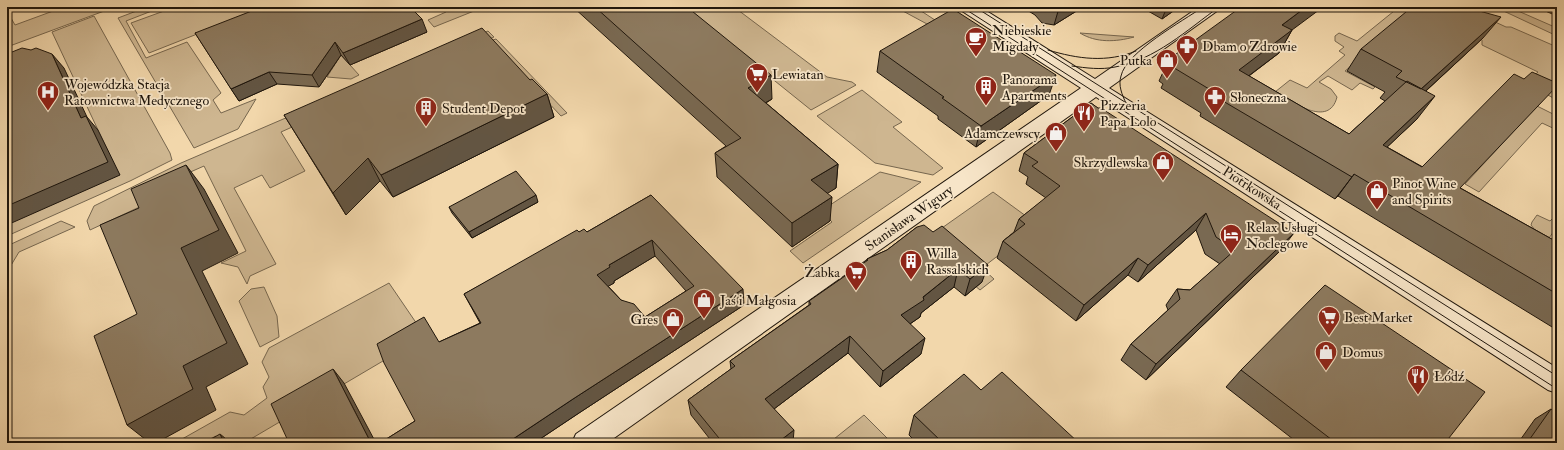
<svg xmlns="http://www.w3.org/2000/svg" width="1564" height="450" font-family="'IM FELL Double Pica',serif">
  <rect width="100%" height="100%" fill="#f2d7ab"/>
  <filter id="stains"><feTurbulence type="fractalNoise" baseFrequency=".005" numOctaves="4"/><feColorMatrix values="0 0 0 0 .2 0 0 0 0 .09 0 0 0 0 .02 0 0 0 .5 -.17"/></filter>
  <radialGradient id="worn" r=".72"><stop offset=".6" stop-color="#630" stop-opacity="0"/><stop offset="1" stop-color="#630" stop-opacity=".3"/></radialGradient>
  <path fill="#ceb690" stroke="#76664e" d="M14,7h5l-12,4 8,14 49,-18h51l-108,40v-37z
    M147,7h15l-36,14 20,37 41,-16 34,51 -8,7 8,13 35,-14 -18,30 -44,19 -76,-130z
    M175,7h74l4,5 -104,41 -18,-30z
    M441,7h30l3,4 -40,16 -6,-7 18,-8z
    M683,7h51l93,70 25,5 4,3 -45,25z
    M907,7h8l23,15 -11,2 -26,-14z
    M1399,7h64l43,20h5l46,20v53l-31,-17 12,-11 -56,-27v-5l-8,-6 -61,-19 -68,56 30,16 -2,2 -13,-6 -8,7 -24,-14 -9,6 12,7 6,8c-8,32 -46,4 -62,-5l15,-12 17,8 38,-33 -6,-4 5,-4 -9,-6v-5l4,-3 18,8z
    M1495,7h14l48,21v8z
    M94,16l76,137 2,7 -42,21 -123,55v-11l91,-95 -46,-98z
    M488,31l6,6 -213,95 24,39 -35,17 -8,-13 -28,13 42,76 -26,12 -3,8 -9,-17 -17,-4 25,-12 -42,-85 -59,26 3,11 -58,27 -3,-9 7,-15 87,-43z
    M1080,33l54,4c-18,5 -38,6 -54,-4z
    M496,39l71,74 -6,3 -71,-75z
    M341,55l18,20 -8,4 -24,-2z
    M862,90l40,32 -9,5 50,41 -10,7 -58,-12 -58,-47z
    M1537,106l20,10v14l-15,-7 -63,69 -14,-8z
    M880,172l41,10 -118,81 -13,-12 42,-29 -11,-11z
    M993,192l37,27 -13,22 -35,27 12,11 -14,11 -58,-48z
    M1557,214v13l-8,11 -14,-8 -4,-5 1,-3 5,-7 13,6z
    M61,221l14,6 -56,25 -9,15 -3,1v-22z
    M389,283l30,44 -14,21 -161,95h-25l-3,-7 -14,7h-27l55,-31 14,3 23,-17 -4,-11 6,-10 -7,-15 7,-14z
    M264,287l13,29 2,21 -19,10 -21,-46 12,-12z
    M864,415l28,28h-63z"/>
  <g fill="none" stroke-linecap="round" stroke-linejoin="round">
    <g stroke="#1f160c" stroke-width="2">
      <path id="secondary" d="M959,7h21l115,72 104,-72h21l-3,4 -108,77 448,280v25l-9,-3 -452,-293 -489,346h-35l4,-9 505,-346 -119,-77z"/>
    </g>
    <use href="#secondary" fill="#f7e5c8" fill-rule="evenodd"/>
    <path stroke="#1f160c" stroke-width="1" d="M962,7l595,382
      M975,7l582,369
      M1048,50c30,9 59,13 88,1
      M1072,66c14,2 29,4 43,1 40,-7 72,-37 104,-60
      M1126,103c-4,-8 -8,-18 -5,-27 5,-24 62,-55 82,-69"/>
  </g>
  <path fill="#796952" stroke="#1f160c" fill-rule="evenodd" d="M573,7h114l85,92 -6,4 72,61 -2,24 -9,5 3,28 -38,26 -75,-70 -2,-24 11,-7z
    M1022,7h61l-29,18 -12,-2 -7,-8z
    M1141,7h38l-17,12z
    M1536,7h21v9z
    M1292,30l-13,23 -30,23 100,58 36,-33 -5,-3 5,-6 -38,-21 14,-22 122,-11 -57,53 -9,28 -30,28 170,95v88l-219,-134 -3,3 -135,-83 1,-3 -40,-25 2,-4 -4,-3 10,-22z
    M427,32l-77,33 -9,-10 -22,32 -42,-3 -38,17 -44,-68z
    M880,51l169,44 -73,52 -38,-28v-3l-61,-44z
    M530,80l17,14 7,23 -161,80 -13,-16 -34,34 -62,-100z
    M1091,103l190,147 -135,130 -25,-20 10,-16 37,-34 -2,-5 11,-16 13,1 30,-26 -15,-10 -9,-24 -58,52 -10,-7 -52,46 -79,-63 6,-17 11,-9 5,-13 27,-21 -20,-14 2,-7 -9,-6 5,-18z
    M651,195l93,110 -165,108 -45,30h-154l35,-22 24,-79 41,-19 -16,-29 115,-62h8zM655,256l31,35 -41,26 -24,-17 -13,-14 6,-3v-2z
    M538,202l-66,36 -20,-25 -3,-6z
    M917,227l65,55 -17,14 -11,-9 -33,26 -1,4 -10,7 11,30 -41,33 -32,-34 -74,56 19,34h-80l-22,-28 -3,-15 43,-31 -1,-8 79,-56v-4l57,-39 1,-3 20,-9z
    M1241,370l204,73h-147l-72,-56z
    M981,390l98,53h-162l-8,-8 5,-20z
    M1551,409l6,34h-39l17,-24z"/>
  <path fill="#635542" stroke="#1f160c" d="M1060,7h23l-29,18 5,-17z
    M1167,7h12l-17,12z
    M1306,7h17l-31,23 -13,23 -52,39 12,-22 43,-45z
    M1501,17l-18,21 -79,73 17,-22z
    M422,19l5,13 -77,33 -7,-12z
    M335,42l6,13 -22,32 -7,-12z
    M52,54l12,14 23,49 11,13 22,45 -113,50v-19l74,-88z
    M269,72l8,12 -38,17 -8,-12z
    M771,75l1,24 -23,13 -1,-24z
    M1056,75l-7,20 -73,52 5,-21z
    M547,94l7,23 -161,80 -12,-22z
    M1435,96l-18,23 -51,48 17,-22z
    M368,158l12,23 -34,34 -13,-22z
    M838,164l-2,24 -25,16v-24z
    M186,165l18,24 34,64 -36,18 46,93 -42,23 10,23 -60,33h-6l-23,-18 56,-59 -2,-118z
    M1354,174l-16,22 -3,3 17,-22z
    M536,195l2,7 -66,36 -3,-6z
    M832,197l-2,24 -38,26v-24z
    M1206,213l-10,17 -58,52 10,-17z
    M1294,233l-13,17 -135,130 10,-16z
    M652,240l3,16 -41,25v2l-12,7 -5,-15 12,-10z
    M1138,258l-10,17 -52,46 8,-16z
    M988,265l-6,17 -17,14 5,-17z
    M958,269l-4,18 -33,26 -1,4 -22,15 3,-17z
    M743,289l1,16 -165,108 -45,30h-27l66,-44z
    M850,336l-2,17 -82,62 -1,-16z
    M925,338l-4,16 -41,33 3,-16z
    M333,369l11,14 32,60h-5z
    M794,430l-1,13h-16z
    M220,434l11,9h-7z"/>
  <path fill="#8d7a5f" stroke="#1f160c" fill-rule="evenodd" d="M262,7h148l12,12 -79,34 -8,-11 -23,33 -43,-3 -38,17 -36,-56z
    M595,7h92l84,68 -23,13 90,76 -27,16 21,17 -40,26 -77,-70 26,-15z
    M1241,7h65l-24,18 10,5 -53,40 110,64 58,-53 28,15 -52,49 39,22 92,-93 10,5 8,-7 25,11v3l-97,102 97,54v52l-203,-120 -2,3 -141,-83 3,-2 -43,-26 4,-3 -6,-4z
    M1412,7h53l36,10 -80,72 -25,-12 6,-6 -41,-22z
    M953,9l103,66 -75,51 -39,-28 2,-1 -64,-46z
    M482,28l48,52 2,-1 15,15 -166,81 -13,-17 -35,35 -49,-78z
    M22,48l9,2 5,-2 16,6 29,64 5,-2 22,46 -101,44v-152z
    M1091,103l7,5h3l193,125 -138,131 -25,-20 49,-45 -3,-10 13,1 45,-40 -19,-13 -10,-24 -58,52 -10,-7 -54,47 -81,-64 22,-17 -6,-5 41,-33 -28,-20 6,-4 -14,-9z
    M186,165l33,65 -38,18 46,95 -44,23 10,23 -66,36 -33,-89 43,-22 -37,-89 39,-17 -8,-19z
    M516,171l20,24 -67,37 -20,-25z
    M651,195l92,94 -170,110 -66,44h-127l35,-22 -31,-58 -7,-19 47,-27 15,25 42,-19 -17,-29 113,-64 2,2 5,-3 3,3zM652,240l42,46 -49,31 -11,-13 -13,-4 -24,-25 13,-8 -1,-2z
    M924,225l9,7 9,-6 46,39 -18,14 -12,-10 -35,28 1,3 -23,15 24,23 -42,33 -33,-35 -85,63 29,31 -17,13h-54l-35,-43 47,-34 -5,-5 81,-57 -2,-3 59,-41 -1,-1 20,-9 30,-23z
    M1325,285l160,107 -40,51h-109l-95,-73z
    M333,369l38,74h-82l-18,-39z
    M1002,372l77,71h-136l-29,-28 50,-41 17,16z
    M1551,409l6,4v30h-30z
    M220,434l4,9h-20z
    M1126,439l5,4h-9z"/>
  <defs>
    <g id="cafe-pin" transform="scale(1.15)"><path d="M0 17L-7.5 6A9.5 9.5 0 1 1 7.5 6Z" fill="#8f2418" stroke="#f7e5c8"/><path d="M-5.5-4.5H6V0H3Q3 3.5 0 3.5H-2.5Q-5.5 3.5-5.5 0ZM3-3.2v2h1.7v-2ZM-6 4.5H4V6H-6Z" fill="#fff"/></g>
    <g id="pharmacy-pin" transform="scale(1.15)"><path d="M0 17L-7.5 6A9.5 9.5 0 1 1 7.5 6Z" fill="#8f2418" stroke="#f7e5c8"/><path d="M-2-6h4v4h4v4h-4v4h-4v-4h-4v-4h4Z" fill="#fff"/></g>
    <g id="shop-pin" transform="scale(1.15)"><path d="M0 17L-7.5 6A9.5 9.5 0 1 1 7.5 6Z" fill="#8f2418" stroke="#f7e5c8"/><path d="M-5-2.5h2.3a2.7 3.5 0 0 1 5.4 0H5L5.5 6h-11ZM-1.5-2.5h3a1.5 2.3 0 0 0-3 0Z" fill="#fff"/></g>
    <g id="supermarket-pin" transform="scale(1.15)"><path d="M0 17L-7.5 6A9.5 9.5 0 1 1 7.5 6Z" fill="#8f2418" stroke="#f7e5c8"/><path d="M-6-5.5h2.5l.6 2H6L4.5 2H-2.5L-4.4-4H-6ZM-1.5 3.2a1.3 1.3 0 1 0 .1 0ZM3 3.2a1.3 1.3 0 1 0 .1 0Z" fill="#fff"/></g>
    <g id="building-pin" transform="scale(1.15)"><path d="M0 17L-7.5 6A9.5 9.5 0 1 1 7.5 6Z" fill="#8f2418" stroke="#f7e5c8"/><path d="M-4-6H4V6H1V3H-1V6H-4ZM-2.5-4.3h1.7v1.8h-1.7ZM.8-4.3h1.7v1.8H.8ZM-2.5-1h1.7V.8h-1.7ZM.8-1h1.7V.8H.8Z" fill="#fff"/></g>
    <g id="hospital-pin" transform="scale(1.15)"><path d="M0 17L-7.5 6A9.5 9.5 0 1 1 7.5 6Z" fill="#8f2418" stroke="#f7e5c8"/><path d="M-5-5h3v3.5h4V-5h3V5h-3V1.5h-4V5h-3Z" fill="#fff"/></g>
    <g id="restaurant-pin" transform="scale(1.15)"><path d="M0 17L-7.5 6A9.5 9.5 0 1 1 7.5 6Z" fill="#8f2418" stroke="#f7e5c8"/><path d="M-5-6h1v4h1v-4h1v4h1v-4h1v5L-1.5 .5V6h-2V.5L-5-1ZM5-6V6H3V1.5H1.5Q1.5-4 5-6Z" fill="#fff"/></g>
    <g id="hotel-pin" transform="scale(1.15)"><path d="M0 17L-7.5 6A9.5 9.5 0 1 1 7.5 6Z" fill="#8f2418" stroke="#f7e5c8"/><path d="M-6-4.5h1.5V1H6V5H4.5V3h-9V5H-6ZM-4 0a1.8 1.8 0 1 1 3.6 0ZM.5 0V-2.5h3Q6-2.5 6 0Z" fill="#fff"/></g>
  </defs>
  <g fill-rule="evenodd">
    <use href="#cafe-pin" x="976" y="38"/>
    <use href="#pharmacy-pin" x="1187" y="46"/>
    <use href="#shop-pin" x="1167" y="60"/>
    <use href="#supermarket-pin" x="757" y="74"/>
    <use href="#building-pin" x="986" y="87"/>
    <use href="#hospital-pin" x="48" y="92"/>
    <use href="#pharmacy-pin" x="1215" y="97"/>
    <use href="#building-pin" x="426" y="108"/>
    <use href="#restaurant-pin" x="1084" y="113"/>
    <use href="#shop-pin" x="1056" y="133"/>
    <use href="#shop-pin" x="1163" y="162"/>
    <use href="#shop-pin" x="1377" y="191"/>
    <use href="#hotel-pin" x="1231" y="235"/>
    <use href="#building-pin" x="911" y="261"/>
    <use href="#supermarket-pin" x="856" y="272"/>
    <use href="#shop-pin" x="704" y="300"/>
    <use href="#supermarket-pin" x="1329" y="317"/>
    <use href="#shop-pin" x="673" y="319"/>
    <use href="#shop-pin" x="1326" y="352"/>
    <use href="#restaurant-pin" x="1418" y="376"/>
  </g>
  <g text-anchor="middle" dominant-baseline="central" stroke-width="3.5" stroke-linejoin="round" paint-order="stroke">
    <g font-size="14" fill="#1f160c" stroke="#f7e5c8" text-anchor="start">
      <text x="992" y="30">Niebieskie<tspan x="992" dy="16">Migdały</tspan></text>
      <text x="1202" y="46">Dbam o Zdrowie</text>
      <text x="1152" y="60" text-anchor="end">Putka</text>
      <text x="772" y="74">Lewiatan</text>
      <text x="1002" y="79">Panorama<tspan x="1002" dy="16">Apartments</tspan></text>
      <text x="64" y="84">Wojewódzka Stacja<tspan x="64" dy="16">Ratownictwa Medycznego</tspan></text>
      <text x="1230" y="97">Słoneczna</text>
      <text x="1100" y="105">Pizzeria<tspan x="1100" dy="16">Papa Lolo</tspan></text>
      <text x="442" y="108">Student Depot</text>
      <text x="1040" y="133" text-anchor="end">Adamczewscy</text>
      <text x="1148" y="162" text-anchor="end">Skrzydlewska</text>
      <text x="1392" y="183">Pinot Wine<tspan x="1392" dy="16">and Spirits</tspan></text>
      <text x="1246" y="227">Relax Usługi<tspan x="1246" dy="16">Noclegowe</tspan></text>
      <text x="926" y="253">Willa<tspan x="926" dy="16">Rassalskich</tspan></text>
      <text x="840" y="272" text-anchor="end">Żabka</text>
      <text x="720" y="300">Jaś i Małgosia</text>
      <text x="1344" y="317">Best Market</text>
      <text x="658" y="319" text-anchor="end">Gres</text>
      <text x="1342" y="352">Domus</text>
      <text x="1434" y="376">Łódź</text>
    </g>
    <g font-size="14" fill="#1f160c" stroke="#f7e5c8">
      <text transform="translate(1252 188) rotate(33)">Piotrkowska</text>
      <text transform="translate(909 218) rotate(-35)">Stanisława Wigury</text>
    </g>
  </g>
  <rect width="1564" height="450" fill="none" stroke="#f2d7ab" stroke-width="24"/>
  <rect x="8" y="8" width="1548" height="434" fill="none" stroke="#1f160c" stroke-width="2"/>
  <rect x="12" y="12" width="1540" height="426" fill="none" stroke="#1f160c"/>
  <rect width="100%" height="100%" filter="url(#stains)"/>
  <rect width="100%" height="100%" fill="url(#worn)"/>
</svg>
